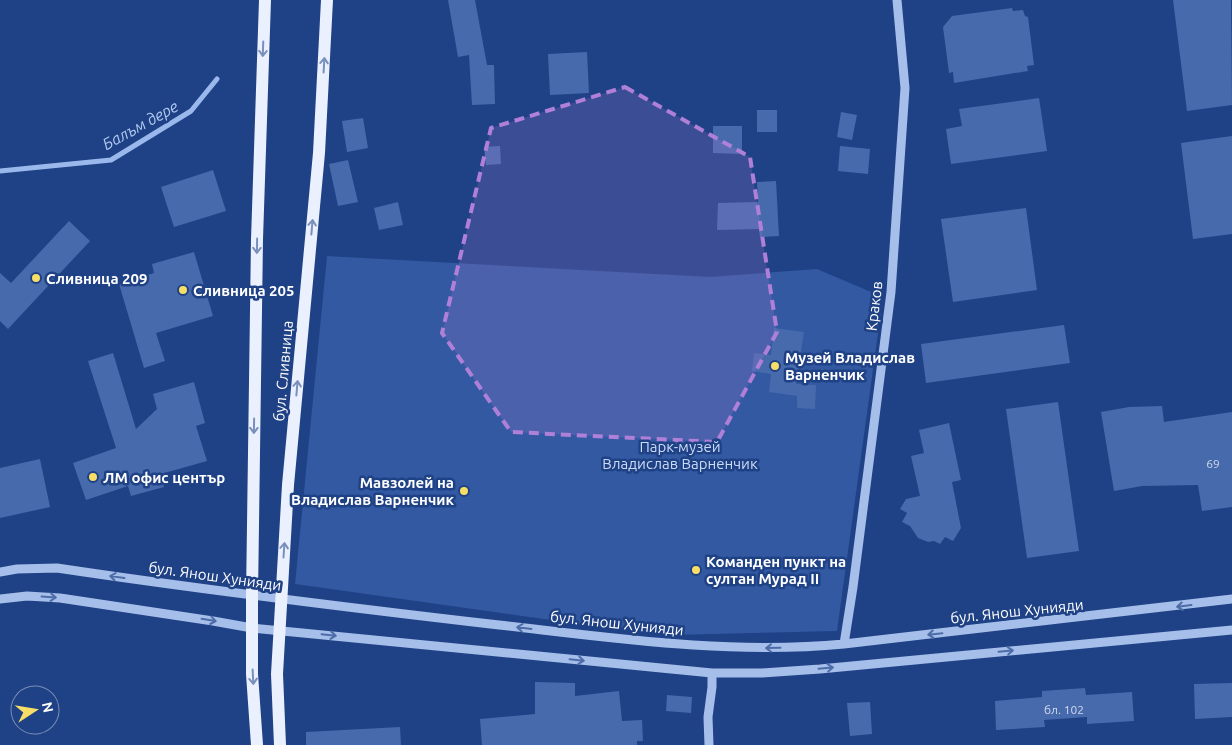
<svg xmlns="http://www.w3.org/2000/svg" width="1232" height="745" font-family="Ubuntu,sans-serif">
  <rect width="100%" height="100%" fill="#1f4185"/>
  <path fill="#3259a2" d="M327,256l383,21 107,-8 66,28 -46,334 -165,4 -114,-14 -263,-37z"/>
  <g fill="none" stroke-linecap="round" stroke-linejoin="round">
    <path stroke="#9ab8eb" stroke-width="5" d="M0,171l111,-11 80,-49 26,-32"/>
  </g>
  <path fill="#476aad" d="M448,0h27l12,65h7l1,39 -23,1 -3,-50 -11,2z
    M1173,0h58l1,105 -45,6z
    M1012,8l1,3 10,-1 2,6 3,1 6,48 -7,1 1,5 -74,12 -1,-11 -4,1 -6,-46 9,-11z
    M587,52l2,41 -39,2 -2,-41z
    M1039,98l8,53 -96,13 -5,-35 16,-3 -3,-17z
    M757,110h20v22h-20z
    M841,112l16,3 -5,25 -15,-3z
    M363,118l5,30 -21,4 -5,-31z
    M713,126h29v28l-29,-1z
    M1232,136v98l-39,5 -12,-96z
    M500,146l1,18 -15,1 -2,-18z
    M840,146l30,3 -2,25 -30,-3z
    M348,160l10,42 -20,4 -9,-42z
    M213,170l13,41 -52,16 -13,-40z
    M776,181l3,55 -19,1 -1,-8 -42,1 1,-27 40,-1 -1,-20z
    M398,202l5,23 -24,5 -5,-22z
    M1026,208l11,82 -84,12 -12,-83z
    M69,221l21,20 -82,88 -8,-8v-48l11,10z
    M194,252l19,64 -57,17 9,28 -21,7 -25,-84 35,-11 -2,-9z
    M1064,325l6,38 -144,20 -5,-39z
    M774,328l30,4 -8,52 20,1 -1,24 -18,-1v-12l-28,-4 2,-18 -19,-3 2,-18 17,2z
    M113,353l23,76 21,-20 -4,-15 41,-12 11,41 -9,3 11,35 -46,13 3,13 -33,9 -3,-10 -42,14 -13,-37 43,-15 -28,-87z
    M1058,402l21,149 -52,7 -21,-149z
    M1162,406l2,16 68,-10v95l-30,4 -4,-26 -56,1 -28,5 -13,-79 28,-5z
    M949,423l12,57 -9,2 9,46 -8,13 -8,-4 -5,7 -6,-3 -6,1 -10,-4 -8,-12 -8,-4 5,-9 -7,-4 6,-10 14,-3 -9,-40 13,-3 -5,-23z
    M40,459l10,48 -50,11v-50z
    M535,682l40,1v13l44,-5 3,30 20,-1 1,21h-6v4h-155l-2,-26 55,-5z
    M1232,683v34l-37,2 -1,-35z
    M1085,688l1,7 46,-3 2,29 -47,3v-7l-43,3 1,7 -49,3 -1,-29 47,-4v-6z
    M667,695l25,2 -1,16 -25,-2z
    M870,702l2,32 -22,2 -3,-33z
    M400,727l1,18h-95v-13z"/>
  <g fill="none" stroke-linecap="round" stroke-linejoin="round">
    <path stroke="#a6beea" stroke-width="9" d="M0,572l17,-3 40,-1c147,22 295,40 442,57 115,13 230,30 345,19l388,-45
      M0,599l27,-3 33,2 153,23 39,7 460,45h50l58,-4 412,-39
      M844,644l9,-57 38,-295 14,-204 -8,-88
      M709,745l-1,-28 4,-30v-14"/>
    <path stroke="#eaf0fe" stroke-width="12" d="M257,745l-5,-71v-78l5,-357 8,-239
      M280,745l-3,-71 11,-189 31,-332 8,-153"/>
  </g>
  <defs><path id="oneway-shaft" d="M-6 0H5M1.5-3L5.5 0L1.5 3" fill="none" stroke-width="1.6" stroke-linecap="round" stroke-linejoin="round" transform="scale(1.25)"/></defs>
  <g stroke="#7a90bb">
    <use href="#oneway-shaft" transform="translate(263 49) rotate(92)"/>
    <use href="#oneway-shaft" transform="translate(324 65) rotate(-87)"/>
    <use href="#oneway-shaft" transform="translate(312 227) rotate(-85)"/>
    <use href="#oneway-shaft" transform="translate(257 246) rotate(91)"/>
    <use href="#oneway-shaft" transform="translate(297 388) rotate(-85)"/>
    <use href="#oneway-shaft" transform="translate(254 426) rotate(91)"/>
    <use href="#oneway-shaft" transform="translate(284 550) rotate(-86)"/>
    <use href="#oneway-shaft" transform="translate(253 677) rotate(87)"/>
  </g>
  <g stroke="#4e6da8">
    <use href="#oneway-shaft" transform="translate(117 577) rotate(-172)"/>
    <use href="#oneway-shaft" transform="translate(49 597) rotate(4)"/>
    <use href="#oneway-shaft" transform="translate(1184 606) rotate(173)"/>
    <use href="#oneway-shaft" transform="translate(209 620) rotate(9)"/>
    <use href="#oneway-shaft" transform="translate(524 628) rotate(-173)"/>
    <use href="#oneway-shaft" transform="translate(935 634) rotate(174)"/>
    <use href="#oneway-shaft" transform="translate(329 635) rotate(6)"/>
    <use href="#oneway-shaft" transform="translate(773 648) rotate(179)"/>
    <use href="#oneway-shaft" transform="translate(1006 651) rotate(-5)"/>
    <use href="#oneway-shaft" transform="translate(577 660) rotate(6)"/>
    <use href="#oneway-shaft" transform="translate(826 668) rotate(-5)"/>
  </g>
  <path fill="#b080d9" fill-opacity="0.2" stroke="#b080d9" stroke-width="4" stroke-dasharray="10 6" stroke-linejoin="round" d="M625,87l125,70 27,175 -60,110 -206,-10 -69,-99 49,-205z"/>
  <g fill="#f8dd66" stroke="#1f4185" stroke-width="2">
    <circle cx="36" cy="278" r="5"/>
    <circle cx="183" cy="290" r="5"/>
    <circle cx="775" cy="366" r="5"/>
    <circle cx="93" cy="477" r="5"/>
    <circle cx="464" cy="491" r="5"/>
    <circle cx="696" cy="570" r="5"/>
  </g>
  <g text-anchor="middle" dominant-baseline="central" stroke-width="5" stroke-linejoin="round" paint-order="stroke">
    <g font-size="12" fill="#d1daea">
      <text x="1213" y="463">69</text>
      <text x="1064" y="709">бл. 102</text>
    </g>
    <g font-size="15" font-weight="bold" fill="#fff" stroke="#1f4185" text-anchor="start">
      <text x="46" y="278">Сливница 209</text>
      <text x="193" y="290">Сливница 205</text>
      <text x="785" y="357">Музей Владислав<tspan x="785" dy="17">Варненчик</tspan></text>
      <text x="103" y="477">ЛМ офис център</text>
      <text x="454" y="482" text-anchor="end">Мавзолей на<tspan x="454" dy="17">Владислав Варненчик</tspan></text>
      <text x="706" y="561">Команден пункт на<tspan x="706" dy="17">султан Мурад II</tspan></text>
    </g>
    <g font-size="15" fill="#fff" stroke="#1f4185">
      <text transform="translate(874 306) rotate(-83)">Краков</text>
      <text transform="translate(283 371) rotate(-85)">бул. Сливница</text>
      <text transform="translate(215 576) rotate(8)">бул. Янош Хунияди</text>
      <text transform="translate(1017 611) rotate(-6)">бул. Янош Хунияди</text>
      <text transform="translate(617 623) rotate(6)">бул. Янош Хунияди</text>
    </g>
    <g font-size="15" fill="#cbdbf7" stroke="#1f4185">
      <text x="680" y="446">Парк-музей<tspan x="680" dy="17">Владислав Варненчик</tspan></text>
    </g>
    <g font-size="16" font-style="italic" fill="#b2c9f1" stroke="#1f4185">
      <text transform="translate(140 125) rotate(-29)">Балъм дере</text>
    </g>
  </g>
  <g transform="translate(35 710) rotate(78)"><circle r="24" fill="#1f4185" stroke="#798db6"/>
  <path d="M0-4L9 19L0 12L-9 19Z" fill="#f8dd66"/>
  <text y="-8" font-size="14" font-weight="bold" text-anchor="middle" fill="#ffffff">N</text>
  </g>
</svg>
